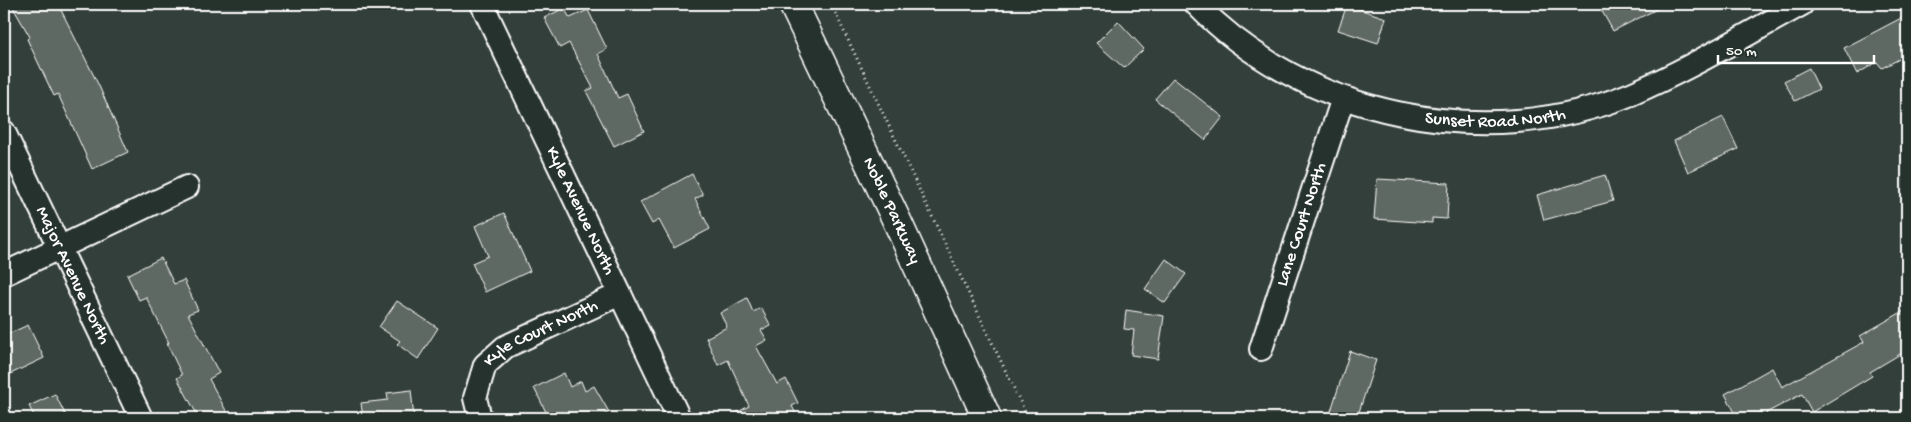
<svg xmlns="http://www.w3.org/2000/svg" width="1911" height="422" font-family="'Gochi Hand',sans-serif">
  <rect width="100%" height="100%" fill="#333f3a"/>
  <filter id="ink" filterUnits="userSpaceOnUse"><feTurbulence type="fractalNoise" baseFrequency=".02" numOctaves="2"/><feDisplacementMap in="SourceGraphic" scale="10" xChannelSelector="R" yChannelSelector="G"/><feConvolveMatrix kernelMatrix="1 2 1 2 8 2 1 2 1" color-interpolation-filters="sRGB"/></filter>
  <g filter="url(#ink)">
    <path fill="#5f6964" stroke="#fff" d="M11,4h47l41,82 29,66 -36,17 -34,-75 -4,2 -27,-57 3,-2z
      M1598,4h69l-54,27z
      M1347,5l39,13 -8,25 -40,-13z
      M564,8l6,10 18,-8 19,39 -9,5 20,44 9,-4 17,37 -30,15 -28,-55 7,-3 -24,-45 -9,5 -16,-30z
      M1907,15v40l-25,13 -5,-6 -20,12 -13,-26z
      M1118,21l26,28 -20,19 -28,-25z
      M1809,68l10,21 -24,12 -11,-20z
      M1173,78l50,39 -18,23 -50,-41z
      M1723,117l15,32 -50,23 -14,-31z
      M692,174l11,21 -8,4 15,30 -36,19 -15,-28 -7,4 -12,-22z
      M1605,175l8,26 -69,19 -7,-25z
      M1377,179l72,4 -2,36 -15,-1v5l-58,-4z
      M504,213l26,58 -45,21 -13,-29 16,-7 -13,-30z
      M161,258l13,26 10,-4 14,30 -10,4 31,59 -10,6 21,39h-31l-22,-40 5,-3 -15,-31 2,-1 -23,-46 -7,3 -12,-25z
      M1166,259l20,15 -21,29 -20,-14z
      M747,298l6,14 8,-4 10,18 -10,4 6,10 -11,6 21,38 9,-5 12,24 -6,3 6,12h-71l22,-12 -21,-46 -10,5 -12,-27 21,-11 -7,-14z
      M397,301l41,27 -20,31 -21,-15 3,-3 -21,-14z
      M1907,309v41l-37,22 2,4 -60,36 -10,-18 -36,19 3,5h-31l-13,-24 47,-26 10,19 82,-45 -4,-6z
      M1126,310l38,6 -6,43 -27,-4 3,-25 -10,-1z
      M28,325l16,33 -40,19v-41z
      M1350,351l26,9 -19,58h-15l-12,-4z
      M564,373l6,14 11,-6 4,10 9,-5 15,26 -11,6h-49l-15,-30z
      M411,390l3,28h-51l-2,-15 27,-3 -1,-7z
      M55,394l12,24h-32l-6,-12z"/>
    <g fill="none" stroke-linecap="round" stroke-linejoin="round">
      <g stroke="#fff" stroke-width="26">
        <g id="minor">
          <path id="s1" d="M482,4l197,414"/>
          <path id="s2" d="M1196,4c108,112 290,150 435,90 59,-25 114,-59 171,-90"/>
          <path id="s3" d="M4,132l137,286"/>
          <path d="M4,274l183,-87"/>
          <path id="s4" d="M1261,349l82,-251"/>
          <path id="s5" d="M480,418l-5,-20 10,-33 20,-18 115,-53"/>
        </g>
      </g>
      <g stroke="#fff" stroke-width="31">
        <g id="secondary">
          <path id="s6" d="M793,4l104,217 90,197"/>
        </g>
      </g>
      <path stroke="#fff" stroke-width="3" stroke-dasharray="1 4" stroke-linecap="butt" d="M831,4l197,414"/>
      <use href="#minor" stroke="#26332d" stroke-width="22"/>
      <use href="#secondary" stroke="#26332d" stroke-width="28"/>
    </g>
  </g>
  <g text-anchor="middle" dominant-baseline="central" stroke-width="4.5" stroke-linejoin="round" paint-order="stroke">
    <g font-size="18" fill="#fff" stroke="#26332d">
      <text stroke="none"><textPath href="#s2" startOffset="331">Sunset Road North</textPath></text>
      <text stroke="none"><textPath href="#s6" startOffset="229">Noble Parkway</textPath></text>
      <text stroke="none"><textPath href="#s1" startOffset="229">Kyle Avenue North</textPath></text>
      <text stroke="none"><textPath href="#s4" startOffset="131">Lane Court North</textPath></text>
      <text stroke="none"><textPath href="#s3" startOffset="159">Major Avenue North</textPath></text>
      <text stroke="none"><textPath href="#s5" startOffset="120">Kyle Court North</textPath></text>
    </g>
  </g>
  <rect width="1911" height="422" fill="none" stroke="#26332d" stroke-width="20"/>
  <rect x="10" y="10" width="1891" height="402" fill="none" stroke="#fff" stroke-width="2" filter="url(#ink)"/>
  <path d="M1718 55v8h156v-8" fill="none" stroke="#ffffff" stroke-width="2.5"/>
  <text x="1726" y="55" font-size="15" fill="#ffffff" stroke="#26332d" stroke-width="4" paint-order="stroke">50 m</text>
</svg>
